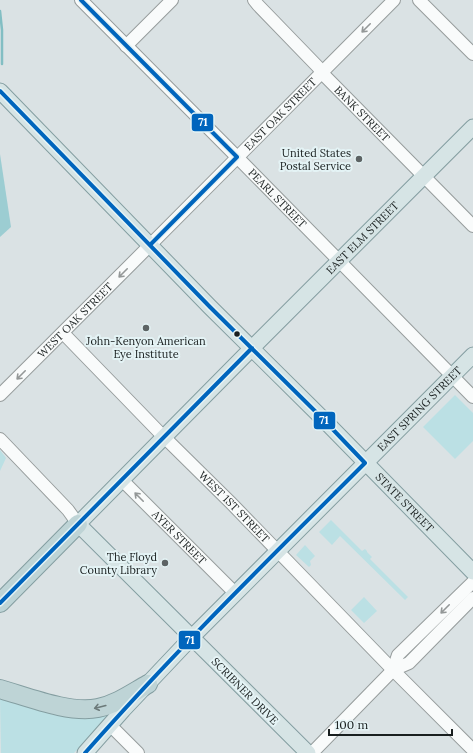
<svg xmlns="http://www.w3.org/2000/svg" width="473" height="753" font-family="Lora,serif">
  <rect width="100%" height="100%" fill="#dae2e4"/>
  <path fill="#bbe0e4" d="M455,395l18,18v28l-18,18 -32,-32z
    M0,450l6,8 -6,13z
    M331,520l31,31 3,-2 2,2v1l5,5 -2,2 38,38 -3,3 -65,-64 -8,9 -13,-13z
    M305,545l10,11 -5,5 1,4 -2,2 -13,-12z
    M364,597l13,14 -13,12 -13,-13z
    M0,698l54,17 24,3 21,-2 15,-4 -40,41h-73z"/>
  <path fill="#9ccdd2" d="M0,154l11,73 -11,10z"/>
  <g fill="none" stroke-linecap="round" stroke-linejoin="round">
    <path stroke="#82bec3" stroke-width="2.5" d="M0,11l2,19v34"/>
    <g stroke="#969c9c" stroke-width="14">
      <g id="minor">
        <path id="s1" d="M81,0l156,157 236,240"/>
        <path id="s2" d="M254,0l4,5 60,62 3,5 152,154"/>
        <path d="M419,0l54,54"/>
        <path d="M126,46l46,-46"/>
        <path id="s3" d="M63,333l95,98 73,72 162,167 80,80"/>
        <path id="s4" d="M0,395c132,-131 262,-263 394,-395"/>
        <path d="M0,439l68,71 10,14"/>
        <path id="s5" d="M122,480l114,114"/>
        <path d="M393,670l5,-15 75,-73"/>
        <path d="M110,725l28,28"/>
        <path d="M312,753l81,-83 16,-7 64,-65"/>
      </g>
    </g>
    <g stroke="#849ea1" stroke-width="17">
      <g id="major">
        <path id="s6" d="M0,91l210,216 110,109 153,156"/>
        <path id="s7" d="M85,753l38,-43 69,-73 281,-282"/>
        <path id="s8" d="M308,753l-230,-229 182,-184 213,-213"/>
      </g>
    </g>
    <g stroke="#849ea1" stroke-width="20">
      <path id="highway" d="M0,603l78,-79
        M0,689c28,8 70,25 98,19 19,-4 34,-15 50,-24"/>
    </g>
    <use href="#minor" stroke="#f9fbfb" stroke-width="12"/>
    <use href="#major" stroke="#d6e4e5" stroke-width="15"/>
    <use href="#highway" stroke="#bed4d6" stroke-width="18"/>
    <g stroke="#e4f3f5" stroke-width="7">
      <path id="bus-1" d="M81,0l156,157 -87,88
        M0,91l210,216 110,109 45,47c-95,95 -191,189 -280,290
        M0,603l252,-255"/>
    </g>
    <use href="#bus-1" stroke="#0065bd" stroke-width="4"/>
  </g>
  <defs><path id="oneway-shaft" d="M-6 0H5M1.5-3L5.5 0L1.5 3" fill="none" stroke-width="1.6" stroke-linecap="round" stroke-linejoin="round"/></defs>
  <g stroke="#949898">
    <use href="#oneway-shaft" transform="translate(366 28) rotate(135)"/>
    <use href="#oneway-shaft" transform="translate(123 273) rotate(135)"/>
    <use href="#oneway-shaft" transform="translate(21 375) rotate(135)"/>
    <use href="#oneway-shaft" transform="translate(139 497) rotate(-135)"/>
    <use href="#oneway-shaft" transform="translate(445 609) rotate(135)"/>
  </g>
  <use stroke="#6c7a7a" href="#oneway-shaft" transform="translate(100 707) rotate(166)"/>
  <g fill="#5d6364" stroke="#e4f3f5" stroke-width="1.5">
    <circle cx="359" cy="159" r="4"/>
    <circle cx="146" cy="328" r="4"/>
    <circle cx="165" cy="563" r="4"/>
  </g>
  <circle fill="#191f1f" stroke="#e4f3f5" stroke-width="1.5" cx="237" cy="334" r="3.5"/>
  <g text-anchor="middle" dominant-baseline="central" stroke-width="4" stroke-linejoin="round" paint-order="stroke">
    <g font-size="11" fill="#191f1f" stroke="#e4f3f5">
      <text stroke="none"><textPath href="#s4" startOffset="397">EAST OAK STREET</textPath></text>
      <text stroke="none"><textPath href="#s2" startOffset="157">BANK STREET</textPath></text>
      <text stroke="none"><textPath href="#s1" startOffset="279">PEARL STREET</textPath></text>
      <text stroke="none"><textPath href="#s8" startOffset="728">EAST ELM STREET</textPath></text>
      <text stroke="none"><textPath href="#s4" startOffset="106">WEST OAK STREET</textPath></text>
      <text stroke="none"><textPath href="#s7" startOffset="480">EAST SPRING STREET</textPath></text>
      <text stroke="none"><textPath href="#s6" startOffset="577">STATE STREET</textPath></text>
      <text stroke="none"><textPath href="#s3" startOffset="244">WEST 1ST STREET</textPath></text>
      <text stroke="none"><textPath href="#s5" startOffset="81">AYER STREET</textPath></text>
      <text transform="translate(245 691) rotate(45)">SCRIBNER DRIVE</text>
    </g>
    <g font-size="11" fill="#191f1f" stroke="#e4f3f5" text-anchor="end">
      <text x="351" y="153">United States<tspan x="351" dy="13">Postal Service</tspan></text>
      <text x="146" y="341" text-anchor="middle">John-Kenyon American<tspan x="146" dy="13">Eye Institute</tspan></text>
      <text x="157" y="557">The Floyd<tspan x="157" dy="13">County Library</tspan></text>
    </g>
  </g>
  <g stroke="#e4f3f5" stroke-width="1.5">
    <rect x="191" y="113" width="23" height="19" rx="4" fill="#0065bd"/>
    <rect x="313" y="411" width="23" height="19" rx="4" fill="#0065bd"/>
    <rect x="178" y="630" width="23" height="20" rx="4" fill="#0065bd"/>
  </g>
  <g font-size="11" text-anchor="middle" font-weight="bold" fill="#fff">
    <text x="203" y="126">71</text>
    <text x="324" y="424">71</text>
    <text x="190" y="644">71</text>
  </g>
  <path d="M329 729v6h123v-6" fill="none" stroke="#191f1f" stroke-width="2"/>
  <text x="335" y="729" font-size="12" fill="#191f1f" stroke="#e4f3f5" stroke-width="3" paint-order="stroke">100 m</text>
</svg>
